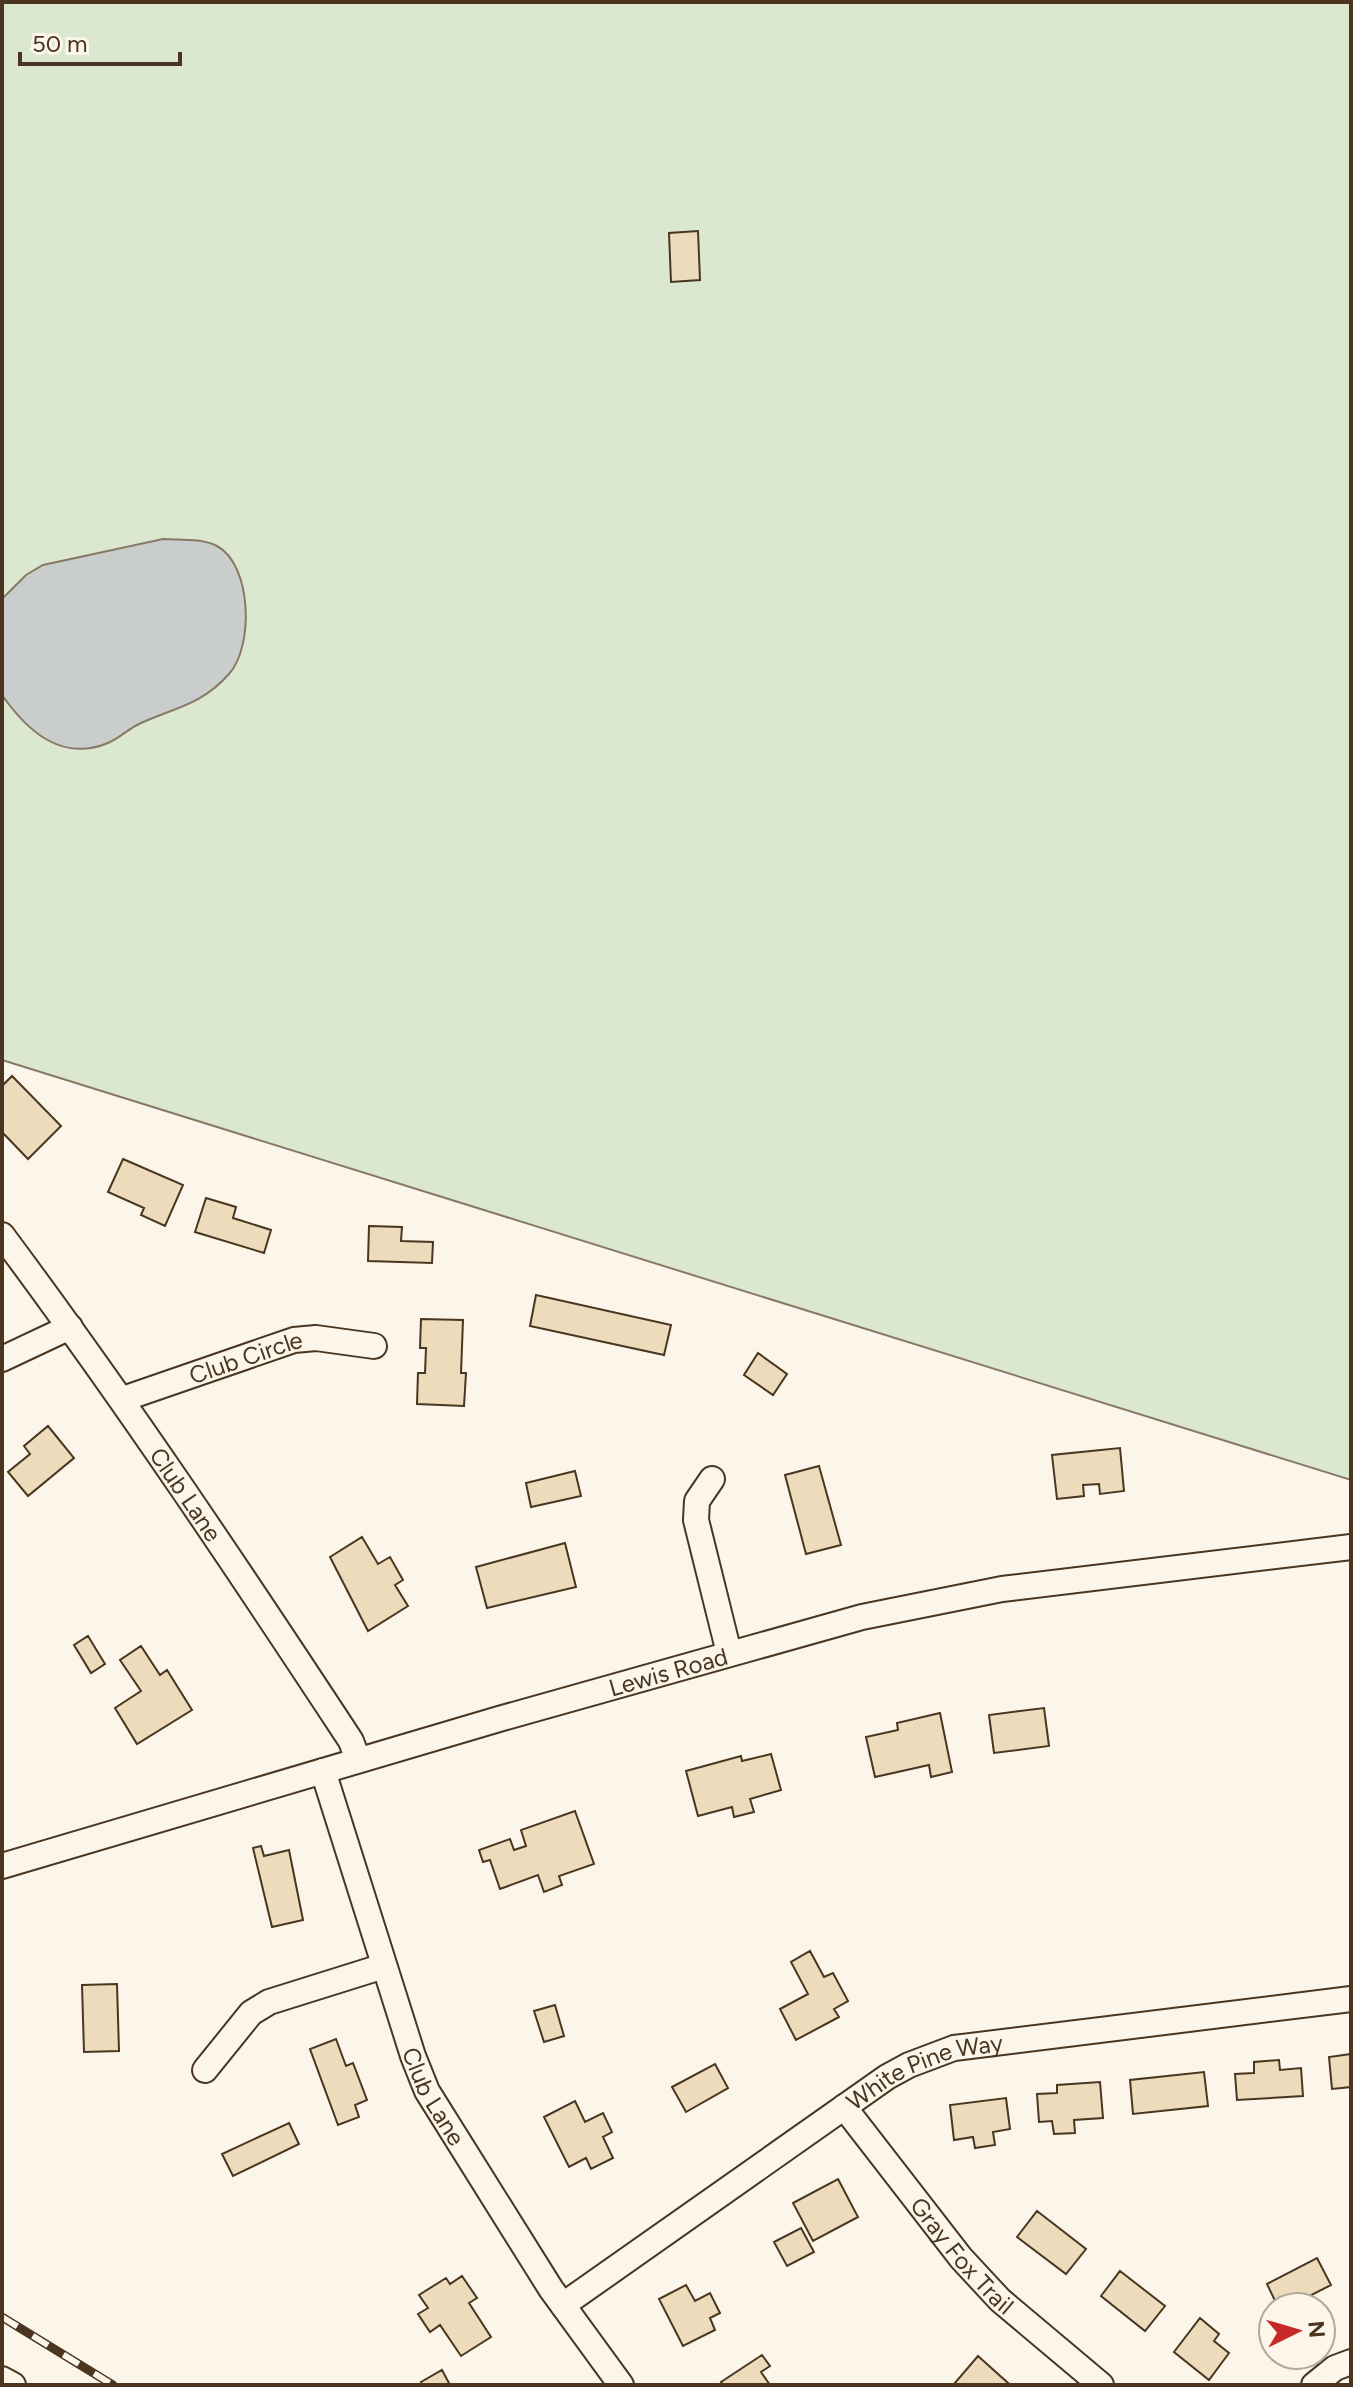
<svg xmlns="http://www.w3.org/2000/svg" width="1353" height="2387" font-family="Figtree,sans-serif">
  <rect width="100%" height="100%" fill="#fbf6e9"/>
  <path fill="#dce7d0" stroke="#887966" stroke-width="2" d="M2,2h1349v1478l-1349,-420z"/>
  <path fill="#c9cecd" stroke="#887966" stroke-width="2" d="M163,539c17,1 39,-1 54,7 35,19 37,100 12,128 -27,31 -56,34 -90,50 -11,5 -19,14 -31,19 -46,19 -80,-11 -106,-48v-96l24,-24 17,-10z"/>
  <path fill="#ecdcbc" stroke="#4a3520" stroke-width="2" d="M698,231l2,49 -29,2 -2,-49z
    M12,1076l49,50 -33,33 -26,-27v-46z
    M123,1159l60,26 -18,41 -24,-11 3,-7 -36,-16z
    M206,1198l30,9 -3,11 38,12 -7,23 -69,-21z
    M369,1226l33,1 -1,14 32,1 -1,21 -64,-2z
    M536,1295l135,30 -7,30 -134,-29z
    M421,1319l42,1 -2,53h5l-2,33 -47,-2 1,-31h7l1,-25h-6z
    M758,1353l29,21 -14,21 -29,-20z
    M48,1426l26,32 -46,38 -20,-24 22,-18 -6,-8z
    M1120,1448l4,43 -24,3 -1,-10 -16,1 1,11 -27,3 -5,-44z
    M819,1466l22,79 -35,9 -21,-79z
    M575,1471l6,25 -50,11 -5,-24z
    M362,1537l16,27 12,-7 13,23 -8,5 13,21 -40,25 -38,-74z
    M565,1543l11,44 -89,21 -11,-41z
    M88,1636l17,28 -14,9 -17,-28z
    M141,1646l19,29 7,-5 25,40 -55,34 -22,-36 26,-17 -21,-31z
    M1044,1708l5,38 -55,7 -5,-38z
    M940,1713l12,59 -21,5 -2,-12 -54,12 -9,-40 32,-7 -1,-7z
    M771,1754l10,36 -31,9 4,13 -20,5 -2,-10 -34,9 -12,-45 55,-15 1,5z
    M575,1811l19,53 -35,12 3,9 -18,7 -6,-17 -38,14 -10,-29 -7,2 -4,-12 31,-11 4,11 12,-4 -5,-16z
    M261,1846l3,10 25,-6 14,70 -31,7 -19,-79z
    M810,1951l14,26 9,-4 15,28 -14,8 5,8 -43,23 -16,-31 28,-15 -17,-32z
    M117,1984l2,67 -35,1 -2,-67z
    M555,2005l9,31 -20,6 -10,-31z
    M336,2039l10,27 7,-3 14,37 -12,5 4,12 -21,8 -28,-76z
    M1351,2054v33l-19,2 -3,-32z
    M1279,2060l1,10 21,-2 2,28 -66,4 -2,-26 19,-1v-11z
    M715,2064l13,24 -42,24 -14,-25z
    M1204,2072l4,34 -75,8 -3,-34z
    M1100,2082l3,36 -29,2 1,13 -21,1 -2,-13 -13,1 -2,-28 20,-1v-8z
    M1006,2098l4,31 -17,3 2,13 -20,3 -2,-11 -19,3 -4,-35z
    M575,2101l10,21 18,-9 9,19 -9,5 10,21 -22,11 -5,-11 -17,9 -25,-50z
    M289,2123l10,21 -66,32 -11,-22z
    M838,2179l20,38 -45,24 -20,-38z
    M1037,2211l49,38 -20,25 -49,-37z
    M801,2228l13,24 -27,14 -13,-24z
    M1317,2258l14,27 -43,22h-10l-11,-23z
    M1120,2271l45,35 -20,25 -44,-35z
    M462,2276l15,22 -8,5 22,34 -30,19 -21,-31 -10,7 -12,-18 10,-6 -9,-13 27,-17 4,6z
    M686,2285l9,16 15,-8 10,20 -10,5 5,12 -32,16 -24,-47z
    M1200,2318l19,16 -5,7 15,12 -20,27 -35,-28z
    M762,2355l8,11 -9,6 9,13h-47l-2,-3z
    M978,2356l30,27 -3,2 -51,-1z
    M442,2370l8,15h-27l-2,-3z"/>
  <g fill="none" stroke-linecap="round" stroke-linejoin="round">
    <g stroke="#4a3520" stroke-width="28">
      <g id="minor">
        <path id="s1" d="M2,1235c123,165 236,334 349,506l7,19"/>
        <path d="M2,1359l68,-32"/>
        <path id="s2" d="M123,1399l171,-59 22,-2 58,8"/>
        <path d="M712,1479l-15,22 -1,19 33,133"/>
        <path id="s3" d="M323,1771l90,285 14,35 124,198 70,96"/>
        <path id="s4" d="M2,1866l497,-147 363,-102 140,-28 349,-42"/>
        <path d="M205,2070l46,-57 18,-11 115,-36"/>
        <path id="s5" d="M844,2107l117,151 39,42 101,85"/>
        <path id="s6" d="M563,2305l324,-228 22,-12 45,-17 397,-49"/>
        <path d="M2,2379l11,6"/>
        <path d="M1314,2385l21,-17 16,-6"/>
      </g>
    </g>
    <use href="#minor" stroke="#fbf6e9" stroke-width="24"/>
    <g stroke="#4a3520" stroke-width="9">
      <path id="rail" d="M2,2317l111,68"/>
    </g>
    <use href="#rail" stroke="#fbf6e9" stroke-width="6" stroke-dasharray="18" stroke-linecap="butt"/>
  </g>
  <g text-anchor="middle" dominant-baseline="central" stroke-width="6" stroke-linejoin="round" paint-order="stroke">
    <g font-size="24" fill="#4a3520" stroke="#fbf6e9">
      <text stroke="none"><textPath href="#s2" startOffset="130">Club Circle</textPath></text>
      <text stroke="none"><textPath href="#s1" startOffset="318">Club Lane</textPath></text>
      <text stroke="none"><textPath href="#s4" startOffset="694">Lewis Road</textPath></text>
      <text stroke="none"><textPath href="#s6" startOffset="434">White Pine Way</textPath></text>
      <text stroke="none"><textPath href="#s3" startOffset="344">Club Lane</textPath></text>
      <text stroke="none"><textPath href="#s5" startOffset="190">Gray Fox Trail</textPath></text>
    </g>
  </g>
  <rect width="1353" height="2387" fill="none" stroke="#4a3520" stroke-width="8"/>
  <g transform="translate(1297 2331) rotate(85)"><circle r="38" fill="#fbf6e9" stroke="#b4a999" stroke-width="2"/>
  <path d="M0-6L14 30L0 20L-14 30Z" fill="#c62828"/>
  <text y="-12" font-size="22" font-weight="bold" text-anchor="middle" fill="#4a3520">N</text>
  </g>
  <path d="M20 52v12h160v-12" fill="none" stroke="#4a3520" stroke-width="4"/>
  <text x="32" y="52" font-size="24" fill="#4a3520" stroke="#fbf6e9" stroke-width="6" paint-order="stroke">50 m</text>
</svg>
